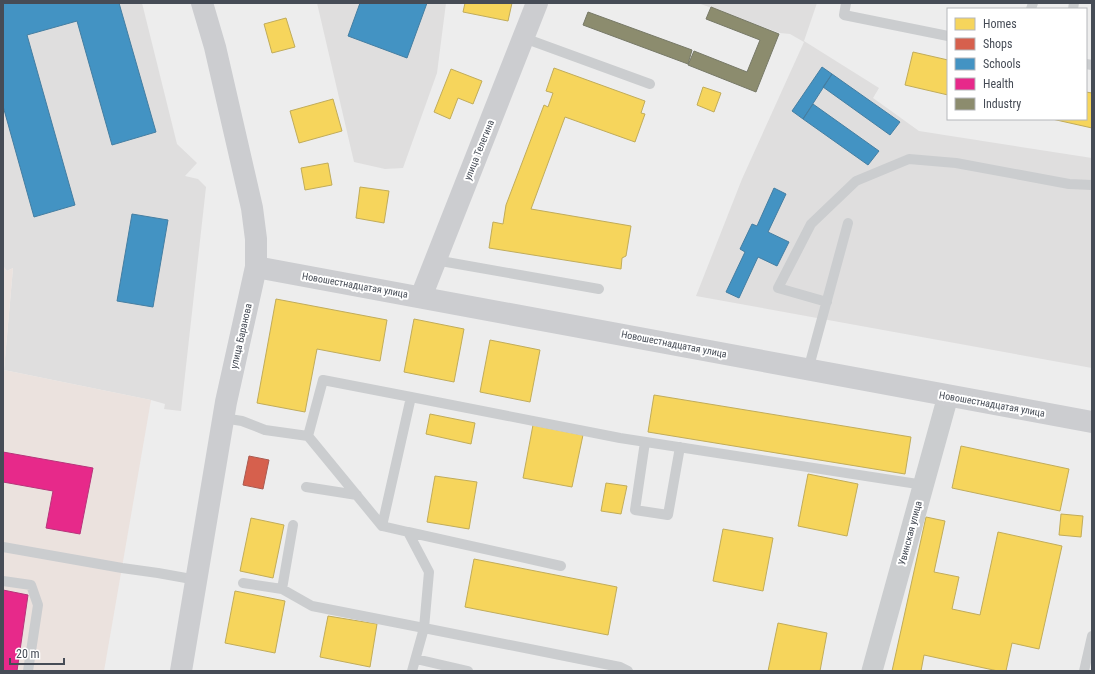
<svg xmlns="http://www.w3.org/2000/svg" width="1095" height="674" font-family="'Roboto Condensed',sans-serif">
  <rect width="100%" height="100%" fill="#ededed"/>
  <path fill="#dfdede" d="M3,3h139l35,141 20,19 -12,13 13,3 8,8 -25,224 -17,-2 1,-5 -14,-4 -147,-30 9,-102 -6,3 -4,-5z
    M317,3h129l-9,70 -34,95 -18,1 -31,-7z
    M698,3h119l-13,38 75,47 -6,10 46,33 173,27v210l-396,-72 46,-117 62,-137 -14,-8 -10,-1z"/>
  <path fill="#ebe2de" d="M3,266l4,5 6,-3 -9,102 147,30 -47,271h-101z"/>
  <path fill="#f6d55c" stroke="#c1ac5a" d="M465,3h47l-4,18 -45,-9z
    M286,18l9,29 -23,6 -8,-29z
    M913,52l35,8v35l-43,-10z
    M554,68l91,33 -4,12 4,1 -10,28 -70,-25 -34,92 100,17 -5,30 -4,2 -1,11 -132,-21 4,-26 10,2 3,-19 38,-100 4,2 5,-14 -7,-2z
    M451,69l31,12 -9,23 -15,-6 -8,21 -16,-7z
    M703,87l18,6 -7,19 -17,-7z
    M1086,92l6,1v35l-40,-9h34z
    M333,99l9,32 -43,12 -9,-32z
    M328,163l4,22 -27,5 -4,-22z
    M360,187l29,4 -5,32 -28,-5z
    M276,299l111,21 -7,41 -63,-12 -12,63 -48,-9z
    M414,319l50,10 -10,53 -50,-10z
    M490,340l50,10 -10,52 -50,-10z
    M654,395l257,42 -6,37 -257,-42z
    M430,414l45,9 -4,21 -45,-10z
    M533,425l50,10 -11,52 -49,-9z
    M961,446l108,23 -9,42 -108,-23z
    M808,474l50,10 -11,52 -49,-10z
    M435,476l42,6 -8,47 -42,-7z
    M606,483l21,3 -6,28 -20,-3z
    M1061,514l22,2 -2,21 -22,-2z
    M926,517l19,4 -11,51 25,5 -7,32 28,6 18,-83 64,14 -23,103 -27,-6 -6,28h-8l-74,-16 -3,16h-29z
    M251,518l33,7 -11,53 -33,-7z
    M723,529l50,9 -10,53 -50,-10z
    M474,559l143,28 -9,48 -143,-28z
    M235,591l50,10 -10,52 -50,-10z
    M328,616l49,8 -7,43 -50,-10z
    M778,623l49,10 -7,38h-52z"/>
  <path fill="#d6604d" stroke="#ab5a50" d="M249,456l20,4 -6,29 -20,-4z"/>
  <path fill="#4393c3" stroke="#447ea2" d="M3,3h116l37,129 -44,13 -35,-124 -50,14 48,170 -41,12 -31,-111z
    M360,3h67l-20,55 -59,-22z
    M822,67l10,7 -29,45 -11,-8z
    M832,74l68,48 -10,13 -67,-48z
    M813,104l66,47 -11,14 -65,-46z
    M774,188l12,6 -18,38 21,10 -12,24 -19,-9 -19,41 -13,-6 19,-40 -5,-3 12,-25 5,2z
    M132,214l36,6 -15,87 -36,-6z"/>
  <path fill="#e7298a" stroke="#b7347a" d="M3,452l90,16 -13,66 -34,-6 7,-37 -50,-9z
    M3,590l25,5 -11,76h-14z"/>
  <path fill="#8c8c6e" stroke="#777967" d="M711,7l68,27 -23,58 -68,-27 6,-14 53,21 13,-32 -54,-21z
    M588,12l104,38 -4,14 -105,-39z"/>
  <g fill="none" stroke-linecap="round" stroke-linejoin="round">
    <path stroke="#cbcdcf" stroke-width="10" d="M846,3l-2,12 104,21
      M1031,9l2,-6
      M1073,9l1,-6
      M524,38l126,46
      M1086,64l6,1
      M435,260l164,29
      M827,302l-49,-14 33,-64 45,-43 53,-22 47,4 113,21 23,1
      M808,370l40,-147
      M223,418l19,3 23,9 43,6 74,90 26,6 21,40 -5,56 196,39 8,4
      M308,436l15,-56 88,17
      M645,442l-10,68 33,5 12,-68
      M306,487l51,8
      M382,526l29,-129 209,41 304,47
      M408,532l153,34
      M3,547l119,21 36,5 39,7
      M3,581l28,4 7,20 -10,66
      M243,583l39,6 30,17 112,22 -12,43
      M282,589l11,-64
      M416,659l52,12
      M1084,671l8,-35"/>
    <path stroke="#cbcdcf" stroke-width="21" d="M872,671l76,-275"/>
    <path stroke="#cccdd0" stroke-width="22" d="M256,267l836,155
      M421,297l116,-294
      M181,671l45,-269 30,-135v-28l-4,-31 -37,-161 -13,-44"/>
  </g>
  <g text-anchor="middle" dominant-baseline="central" stroke-width="4" stroke-linejoin="round" paint-order="stroke">
    <g font-size="10" fill="#464c56" stroke="#fff">
      <text transform="translate(479 150) rotate(-68)">улица Телегина</text>
      <text transform="translate(355 285) rotate(10)">Новошестнадцатая улица</text>
      <text transform="translate(241 336) rotate(-77)">улица Баранова</text>
      <text transform="translate(674 344) rotate(11)">Новошестнадцатая улица</text>
      <text transform="translate(992 404) rotate(10)">Новошестнадцатая улица</text>
      <text transform="translate(910 533) rotate(-75)">Увинская улица</text>
    </g>
  </g>
  <rect width="1095" height="674" fill="none" stroke="#464c56" stroke-width="8"/>
  <rect x="947" y="8" width="140" height="112" fill="#ffffff" stroke="#b5b7bb"/>
  <rect x="955" y="18" width="20" height="12" fill="#f6d55c" stroke="#b5b7bb"/>
  <text x="983" y="28" font-size="12" fill="#464c56">Homes</text>
  <rect x="955" y="38" width="20" height="12" fill="#d6604d" stroke="#b5b7bb"/>
  <text x="983" y="48" font-size="12" fill="#464c56">Shops</text>
  <rect x="955" y="58" width="20" height="12" fill="#4393c3" stroke="#b5b7bb"/>
  <text x="983" y="68" font-size="12" fill="#464c56">Schools</text>
  <rect x="955" y="78" width="20" height="12" fill="#e7298a" stroke="#b5b7bb"/>
  <text x="983" y="88" font-size="12" fill="#464c56">Health</text>
  <rect x="955" y="98" width="20" height="12" fill="#8c8c6e" stroke="#b5b7bb"/>
  <text x="983" y="108" font-size="12" fill="#464c56">Industry</text>
  <path d="M10 658v6h54v-6" fill="none" stroke="#464c56" stroke-width="2"/>
  <text x="16" y="658" font-size="12" fill="#464c56" stroke="#ffffff" stroke-width="3" paint-order="stroke">20 m</text>
</svg>
